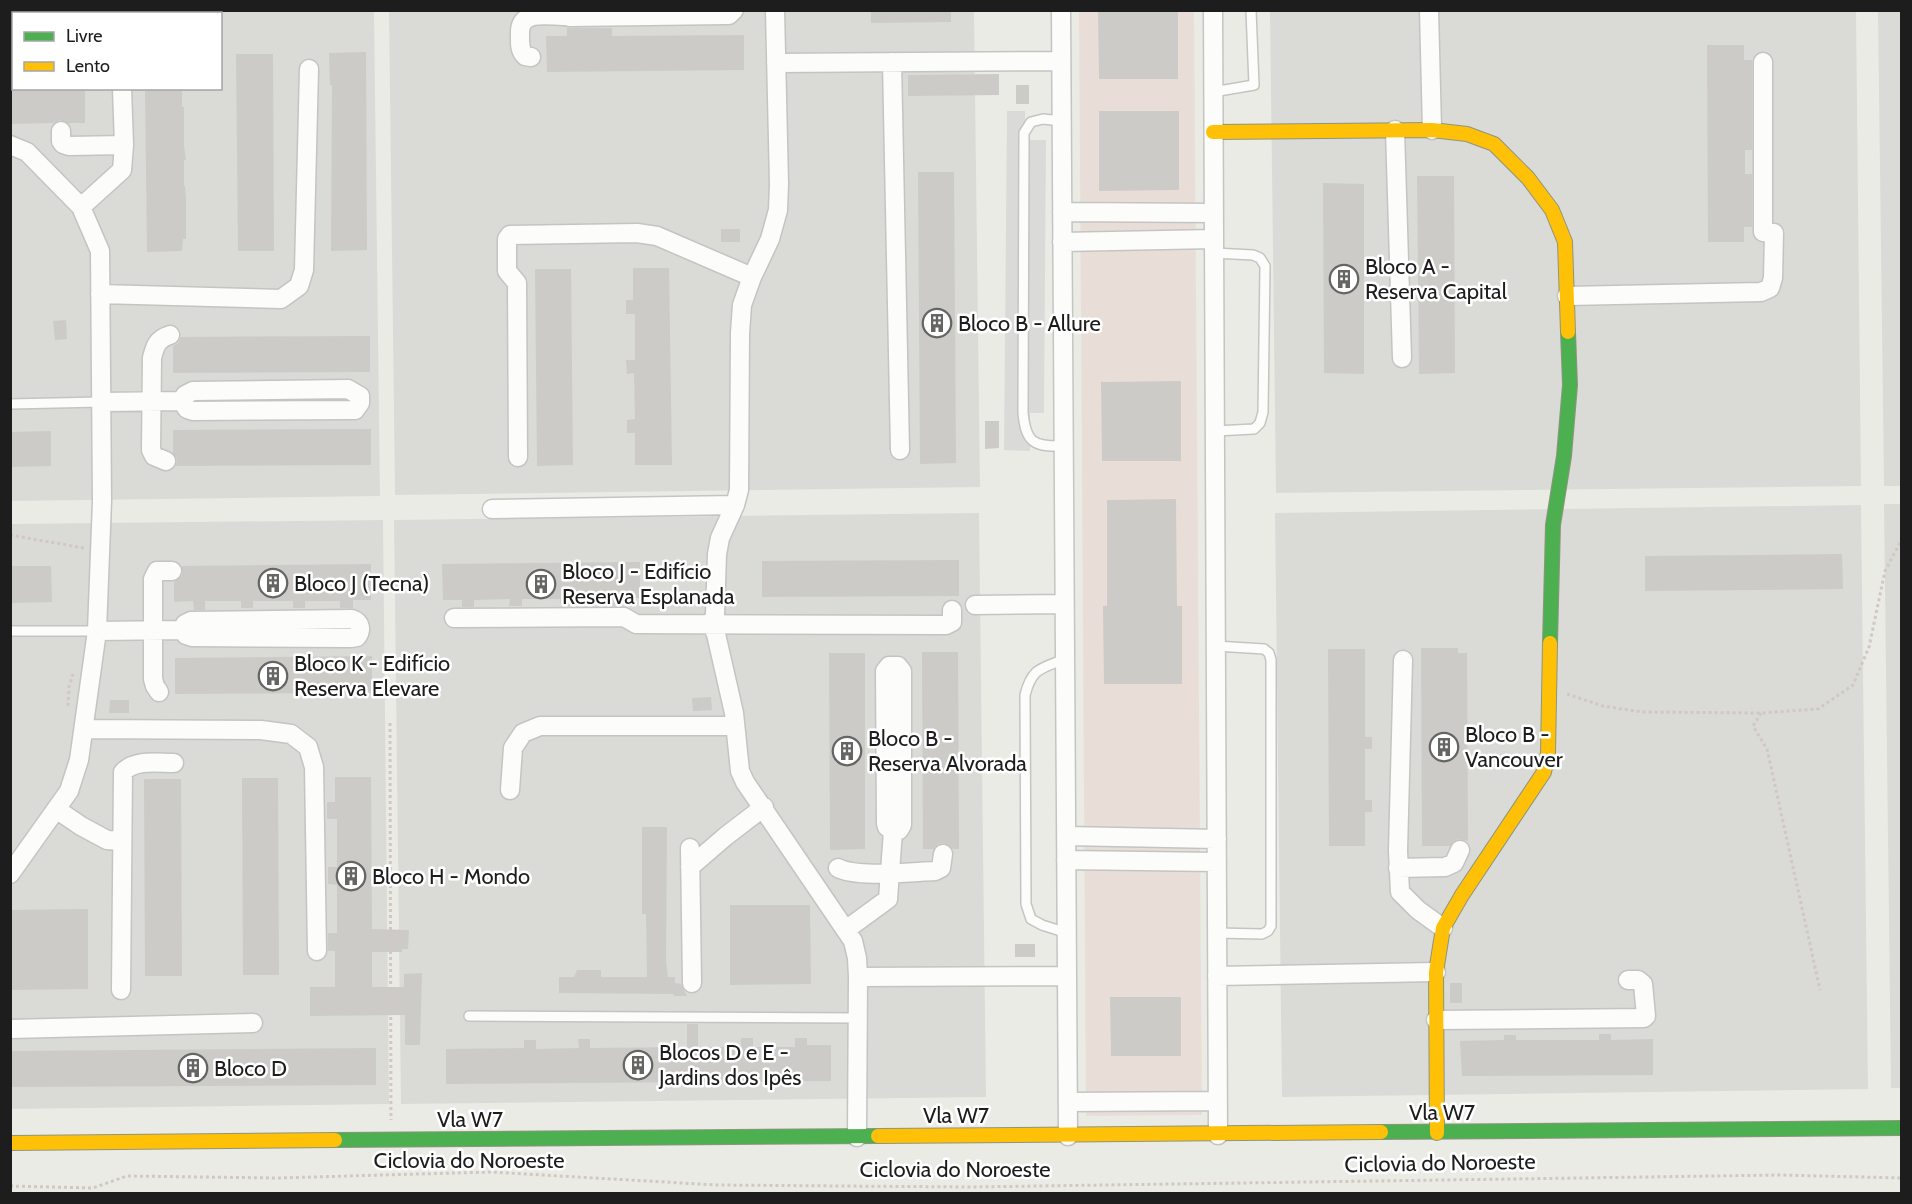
<svg xmlns="http://www.w3.org/2000/svg" width="1912" height="1204" font-family="Cabin,sans-serif">
  <rect width="100%" height="100%" fill="#ebebe6"/>
  <path fill="#dadad7" fill-rule="evenodd" d="M10,11h364l6,485 -369,5zM14,14h206v74h-206z
    M389,11h585l6,476 -585,8z
    M1270,11h586l5,475 -585,7z
    M1878,11h24l-1,475h-17z
    M1884,504h18l-1,584h-10z
    M1861,505l7,584 -586,8 -7,-584z
    M979,513l7,584 -585,7 -7,-584z
    M383,520l6,584 -378,5 -1,-585z"/>
  <path fill="#e9ded7" d="M1079,11h115l8,1104 -116,1z"/>
  <path fill="#dadad8" d="M1007,111h18v29h21l-2,273h-14v38l-26,-1z"/>
  <path fill="#cccbc7" d="M871,10h80v12l-80,1z
    M1098,10h80v69h-79z
    M567,28h45v8l132,-1v35l-197,2 -1,-36h21z
    M1707,45h37v15h8v90h-7v24h7v53h-8v15h-36z
    M366,52l1,198 -36,1 1,-166h-2l-1,-32z
    M236,54h37l1,197h-36z
    M999,74v21l-91,1v-21z
    M1016,85h13v19h-13z
    M10,88h75v35h-17l-8,-3 -7,3 -43,1z
    M145,88h37v19h2v39l2,14h-2v26h1l1,13v40h-3l-1,12 -35,1z
    M1099,111h80v79l-80,1z
    M918,172h36l2,291 -36,1z
    M1417,176h37l1,197 -36,1z
    M1323,183l41,1v190l-40,-1z
    M721,229h19v13h-19z
    M633,268h36l3,197h-37v-32h-8v-13l8,-1 -1,-46 -7,1 -1,-14h9v-46h-9v-14h7z
    M535,269h36l2,196 -36,1z
    M66,320l1,19 -12,1 -2,-19z
    M370,336v36l-197,1v-27l5,-3 3,-6z
    M1181,381v80h-79l-1,-79z
    M985,421h14v27l-14,1z
    M371,429v36l-195,1 1,-7 -4,-6v-23z
    M51,431v35l-41,1v-35z
    M1176,499l1,107h5v78h-78l-1,-78h4v-106z
    M1842,554l1,35 -198,2v-35z
    M959,560v36l-197,1v-36z
    M640,562v36h-20v7l-12,1v-8l-35,1v7h-12l-1,-7h-38v7h-13l1,-7 -36,1v7h-12v-7h-19l-1,-36z
    M371,564v36h-18v8h-13v-7h-35v7h-12v-7h-40v7h-12v-7h-36v9h-11l-1,-9 -19,1v-20l8,-6v-10z
    M10,566h41l1,36 -42,1z
    M1421,648h37v5h9l1,188 -10,-2 -8,7h-28z
    M1328,649h37v88h7v12h-7v51h7v12h-7v34h-36z
    M922,652h36l1,197h-6l-9,-6 -6,1 -5,5h-10z
    M829,653h36v196l-35,1z
    M372,656v37l-197,1v-36z
    M711,697l1,13 -19,1 -1,-13z
    M110,700h19v13h-20z
    M335,777h36l1,152 37,1 -1,19h-6v3h-30v35h32v-13l18,-1 -2,72h-15v-30l-95,1v-29h25v-36h-7v-18h9v-48l-9,-1v-17h9v-48h-10v-17h8z
    M242,778h36l1,197h-36z
    M144,779h37l1,197h-37z
    M642,827h25l-1,135 2,15h7v6l6,1 6,12h-13v-2l-115,-1v-16h15l3,-7h24v7h46l-1,-63h-4z
    M730,905h80l1,79 -81,1z
    M81,909h7v80l-78,1v-80z
    M1015,944h20v13h-20z
    M1450,983h12v20h-12z
    M1110,997h71v59h-70z
    M687,1024h11v23h43v-9h12v9h42v-9h12v7h24v36l-385,3v-35l78,-1v-8h12v9l43,-1 -1,-9h12v9l97,-1z
    M1599,1034h12v6l42,-1v36l-191,1 -2,-35 44,-1v-5h12v5h83z
    M376,1048v37l-366,2v-36z"/>
  <g fill="none" stroke-linecap="round" stroke-linejoin="round">
    <g stroke="#c4c4c2" stroke-width="12">
      <path id="lane" d="M1213,92l41,-7 -3,-75
        M1062,121l-19,-2 -12,3 -7,11 -1,280c3,30 11,34 41,33
        M1214,253l39,2 7,3 5,8 -2,146 -3,11 -6,6 -39,2
        M10,404l91,-2
        M10,631h87
        M1216,646l48,3 5,4 2,7v266l-3,5 -6,3 -45,-1
        M1065,659c-25,10 -33,9 -40,36l1,209 5,15 11,6 25,8
        M469,1016l388,2"/>
    </g>
    <g stroke="#c4c4c2" stroke-width="21">
      <path id="street" d="M560,10l5,6 5,1 155,-2h4l5,-5
        M775,10l4,174 -1,26 -8,29 -18,38 -10,28 -2,28 -1,157 -4,15 -15,33 -3,16 -2,60 -3,11 4,9 18,79 6,58 5,11 108,159 4,17 1,19 -1,160
        M1061,10l7,1126
        M1213,10l5,1125
        M1429,10l3,120
        M531,57l-6,-1c-6,-6 -5,-14 -5,-22 -1,-25 28,-18 45,-18
        M892,62l8,388
        M776,63l285,-2
        M1395,130l7,228
        M61,131v10l2,3 6,2 55,-1
        M10,145l17,7 54,55 19,44 2,250 -5,130 -18,129 -10,31 -59,83
        M81,207l41,-37 2,-25 -2,-57
        M1062,212l152,1
        M1062,242l152,-3
        M100,294l181,5 18,-13 5,-16 5,-201
        M1567,296l194,-4 9,-4 3,-10 1,-45 -11,-1v-170
        M348,389l12,7v7l-5,7 -162,1 -6,-2 -5,-8 3,-6 8,-4z
        M101,402l81,-1
        M518,457l-1,-174 -10,-12v-32l3,-4 127,-2 20,3 95,41
        M166,461l-12,-5 -3,-6 1,-92c3,-12 5,-19 18,-23
        M492,509l243,-4
        M975,605l89,-1
        M454,618l170,-1 12,7 310,1 6,-3v-12
        M352,619c9,3 10,11 5,18l-6,1 -159,-1 -6,-2 -2,-5 1,-6 6,-3z
        M97,631l87,-1
        M1403,660l-5,191 2,41 18,18 25,18
        M889,666h9l4,5v154l-3,5 -6,1 -6,-4 -1,-4 -1,-152z
        M159,692l-4,-6 -2,-7v-100l4,-8h15
        M84,729l177,1 30,4 17,13 6,20 3,184
        M510,790l3,-42 10,-15 17,-7h195
        M56,809l25,17 26,14 15,1
        M1066,836l151,3
        M690,848l2,135
        M1066,860l151,2
        M690,867l36,-31 38,-29
        M838,868c19,10 72,4 97,3l6,-3 2,-14
        M1398,868l47,-1 9,-4 6,-13
        M847,929l41,-30 5,-68
        M1217,976l219,-4
        M858,977l209,-1
        M121,990l2,-218c13,-13 34,-9 51,-9
        M1436,1020l208,-2 2,-2 -3,-32 -5,-4h-10
        M10,1029l243,-6
        M1068,1102l150,-1"/>
    </g>
    <g stroke="#8e957e" stroke-width="16">
      <path id="fast" d="M1550,643l3,-118 11,-69 6,-71 -2,-53
        M1381,1132l521,-4
        M335,1140l543,-4"/>
    </g>
    <g stroke="#8e957e" stroke-width="16">
      <path id="slow" d="M1213,132l219,-2 35,4 27,10 34,34 24,32 13,32 3,90
        M1437,1133l-1,-161 7,-44 19,-33 82,-123 4,-19 2,-110
        M878,1136l503,-4
        M10,1143l325,-3"/>
    </g>
    <path stroke="#d1c8c3" stroke-width="3" stroke-dasharray="3 3" stroke-linecap="butt" d="M10,535l74,13
      M1567,694l36,12 39,6 119,1 57,-4 35,-24 16,-38 16,-76 17,-32
      M68,706l1,-19 4,-13
      M1761,713l-8,13 14,23 53,241
      M390,723l1,397
      M10,1186l83,2 34,-12 150,2 214,-6 225,13 255,2 809,-12 122,3"/>
    <use href="#lane" stroke="#fcfcfb" stroke-width="9"/>
    <use href="#street" stroke="#fcfcfb" stroke-width="18"/>
    <use href="#fast" stroke="#4caf50" stroke-width="14"/>
    <use href="#slow" stroke="#ffc107" stroke-width="14"/>
  </g>
  <defs>
    <g id="building-ring" transform="scale(1.5)"><circle r="9.5" fill="#fff" stroke="#656563" stroke-width="1.5"/><path d="M-4-6H4V6H1V3H-1V6H-4ZM-2.5-4.3h1.7v1.8h-1.7ZM.8-4.3h1.7v1.8H.8ZM-2.5-1h1.7V.8h-1.7ZM.8-1h1.7V.8H.8Z" fill="#656563"/></g>
  </defs>
  <g fill-rule="evenodd">
    <use href="#building-ring" x="1344" y="279"/>
    <use href="#building-ring" x="937" y="323"/>
    <use href="#building-ring" x="273" y="583"/>
    <use href="#building-ring" x="541" y="584"/>
    <use href="#building-ring" x="273" y="676"/>
    <use href="#building-ring" x="1444" y="747"/>
    <use href="#building-ring" x="847" y="751"/>
    <use href="#building-ring" x="351" y="876"/>
    <use href="#building-ring" x="638" y="1065"/>
    <use href="#building-ring" x="193" y="1068"/>
  </g>
  <g text-anchor="middle" dominant-baseline="central" stroke-width="5" stroke-linejoin="round" paint-order="stroke">
    <g font-size="22" fill="#1d1d1d" stroke="#fff" text-anchor="start">
      <text x="1365" y="266">Bloco A -<tspan x="1365" dy="25">Reserva Capital</tspan></text>
      <text x="958" y="323">Bloco B - Allure</text>
      <text x="562" y="571">Bloco J - Edifício<tspan x="562" dy="25">Reserva Esplanada</tspan></text>
      <text x="294" y="583">Bloco J (Tecna)</text>
      <text x="294" y="663">Bloco K - Edifício<tspan x="294" dy="25">Reserva Elevare</tspan></text>
      <text x="1465" y="734">Bloco B -<tspan x="1465" dy="25">Vancouver</tspan></text>
      <text x="868" y="738">Bloco B -<tspan x="868" dy="25">Reserva Alvorada</tspan></text>
      <text x="372" y="876">Bloco H - Mondo</text>
      <text x="659" y="1052">Blocos D e E -<tspan x="659" dy="25">Jardins dos Ipês</tspan></text>
      <text x="214" y="1068">Bloco D</text>
    </g>
    <g font-size="22" fill="#1d1d1d" stroke="#fff">
      <text x="1442" y="1112">Vla W7</text>
      <text x="956" y="1115">Vla W7</text>
      <text x="470" y="1119">Vla W7</text>
      <text x="469" y="1160">Ciclovia do Noroeste</text>
      <text transform="translate(1440 1163) rotate(-1)">Ciclovia do Noroeste</text>
      <text x="955" y="1169">Ciclovia do Noroeste</text>
    </g>
  </g>
  <rect width="1912" height="1204" fill="none" stroke="#1d1d1d" stroke-width="24"/>
  <rect x="12" y="12" width="210" height="78" fill="#ffffff" stroke="#a5a5a5" stroke-width="1.5"/>
  <rect x="24" y="32" width="30" height="9" fill="#4caf50" stroke="#a5a5a5" stroke-width="1.5"/>
  <text x="66" y="42" font-size="18" fill="#1d1d1d">Livre</text>
  <rect x="24" y="62" width="30" height="9" fill="#ffc107" stroke="#a5a5a5" stroke-width="1.5"/>
  <text x="66" y="72" font-size="18" fill="#1d1d1d">Lento</text>
</svg>
